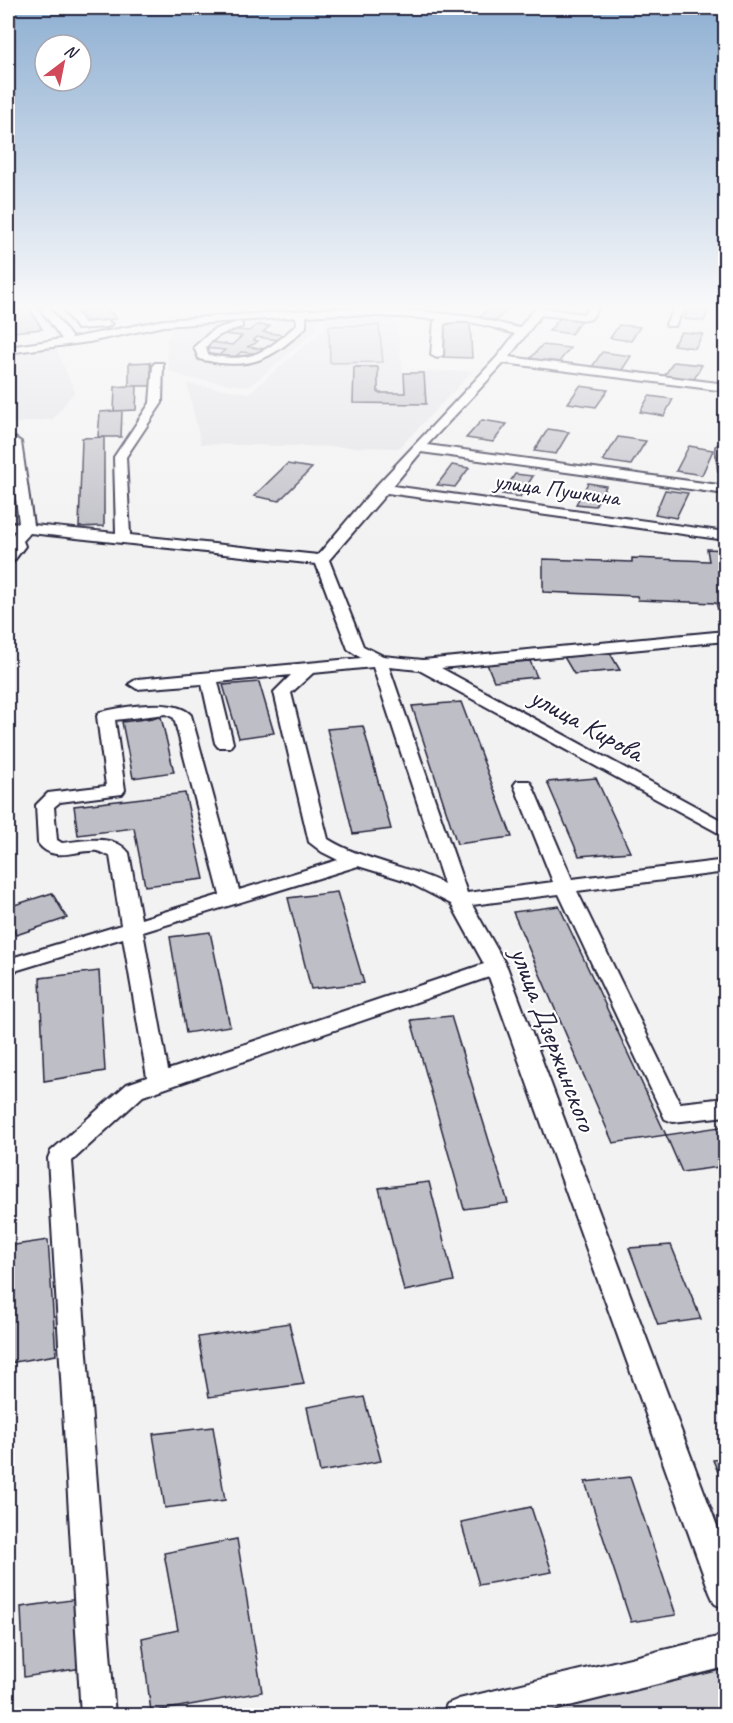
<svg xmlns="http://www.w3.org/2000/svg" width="733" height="1723" font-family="Caveat,sans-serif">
  <rect width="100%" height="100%" fill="#f2f2f3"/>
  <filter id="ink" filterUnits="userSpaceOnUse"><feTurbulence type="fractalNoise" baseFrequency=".0167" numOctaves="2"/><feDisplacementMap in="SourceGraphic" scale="12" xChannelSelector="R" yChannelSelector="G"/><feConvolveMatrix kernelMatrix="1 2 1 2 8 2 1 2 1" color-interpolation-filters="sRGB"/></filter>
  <g filter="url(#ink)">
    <path fill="#e2e2e6" d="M382,313l14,4 7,55 70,-1 -74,77 -198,-4 -14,-60 62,9 74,-63 4,-12 -4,-4z
      M318,315l2,3 -4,12 -67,57 -61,-9 -19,-7 -3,-30 8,-13 10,-4z
      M56,349l19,42 -22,28 -45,5v-72z"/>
    <path fill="#d3d3d8" stroke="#7a7a8a" stroke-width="1.5" d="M379,325l4,37 -53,1 -1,-37z
      M725,1669v46h-190z"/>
    <path fill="#bebec6" stroke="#22223b" stroke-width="1.5" d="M8,307h21l13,22 -29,3 -5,-11z
      M77,307h30l9,12 -28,3z
      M490,307h19l-13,14 -18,-2z
      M690,307h21l-7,14 -20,-2z
      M560,318l21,3 -10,13 -22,-3z
      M443,320l27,1 2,37 -31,-1z
      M257,325l13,1 -7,6 21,3 -5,5 -22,-3 -3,3 4,1 -4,3 -7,3 21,2 -6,5 -21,-2 -8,7 -16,-2 8,-7 -21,-2 7,-6 21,3 10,-9 -21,-2 6,-5 22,2z
      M619,325l21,2 -9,14 -21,-3z
      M681,332l22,2 -8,14 -22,-3z
      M542,345l28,3 -11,14 -29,-3z
      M602,352l29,4 -9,14 -30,-3z
      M150,362l2,24h-23v-23z
      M673,362l29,3 -9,16 -29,-4z
      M354,367h24v26h27l-1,-20h20l2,31 -73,-1z
      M129,386h8l-1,24 -22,1 1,-24z
      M580,386l28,4 -12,17 -28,-4z
      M649,396l24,3 -9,17 -24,-4z
      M114,411h8l-1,26h-23l2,-25z
      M482,420l25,4 -14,18 -27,-4z
      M548,429l21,3 -13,22 -22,-3z
      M104,437v89l-25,1 3,-89z
      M618,437l28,4 -15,24 -28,-4z
      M689,446l24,4 -11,25 -26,-4z
      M287,464l25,4 -33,33 -25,-5z
      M452,465l17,3 -14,19 -18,-2z
      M515,474l18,2 -13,21 -18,-3z
      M588,483l18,3 -11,20 -19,-2z
      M665,490l23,3 -12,25 -21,-4z
      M707,549l19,1v65h-6l-4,-12 -78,-3 -1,-4 -94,-4v-33l89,3v-4l77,3z
      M610,653l10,17 -46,4 -10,-17z
      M530,661l7,16 -43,4 -7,-17z
      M259,682l15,51 -35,5 -16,-53z
      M461,702l51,135 -55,7 -45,-138z
      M161,717l13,55 -41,6 -11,-56z
      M363,726l28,103 -38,5 -26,-105z
      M596,778l34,74 -51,4 -32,-74z
      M185,793l19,86 -59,7 -11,-58 -56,7 -4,-29z
      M337,892l27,91 -53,6 -23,-91z
      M52,893l15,25 -51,17 -8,-16v-12z
      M559,906l107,229 -53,8 -100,-231z
      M210,932l20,94 -44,7 -16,-96z
      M99,971l6,100 -61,10 -4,-103z
      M451,1016l57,187 -44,6 -53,-189z
      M726,1126v40l-44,6 -16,-37z
      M429,1182l25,99 -50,10 -25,-103z
      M48,1240l8,115 -48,8v-117z
      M671,1245l30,74 -43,6 -29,-77z
      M289,1323l15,61 -95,13 -11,-60z
      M364,1397l17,64 -61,11 -13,-65z
      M213,1427l12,73 -60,8 -12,-74z
      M726,1458v33l-13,-31z
      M630,1477l46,138 -45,7 -46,-140z
      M531,1507l21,65 -73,13 -18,-63z
      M237,1539l25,153 -111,20 -9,-74 36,-8 -14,-77z
      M78,1599l4,69 -58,9 -3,-70z"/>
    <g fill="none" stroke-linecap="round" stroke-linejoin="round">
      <g stroke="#22223b" stroke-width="4">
        <path id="minor" d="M39,307h10l23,31 92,-18 175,-12 78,3 57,6 45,11 17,-21 48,7 5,-7h10l-8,12 -4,1 -46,-5 -32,42 217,27v7l-222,-28 -77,82 299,41v8l-305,-42 -28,34 333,46v8l-339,-47 -58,67 34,86 20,10 40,4 303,-29v10l-285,27 285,155v14l-307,-167 -30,-3 78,226 86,-11 -39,-97 3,-4h12l3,4 40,94 154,-19v12l-149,19 103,212 46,-5v18l-53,6 -8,-3 -106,-225 -87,11 35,62 219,583v59l-11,-5 -5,-11 -221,-616 -346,119 -71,65 43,555h-34l-33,-558 3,-7 76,-67 20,-7 -24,-139 -115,35v-14l113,-34 -11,-69c-4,-1 -9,-4 -13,-5 -20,-2 -44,13 -59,-8l-2,-38 12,-12 58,-7 -9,-70 3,-4c21,-5 76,-15 91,3l48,175 99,-30 -16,-8 -13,-10 -35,-150 17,-17 -73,7 15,61 -3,4h-12l-3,-4 -13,-59 -65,5 -8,-5 8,-5 224,-21 -13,-9 -32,-85 -286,-31 -7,8 2,5 -12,16 -5,1v-13l3,-4 -2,-5 6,-10 -7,-1v-8l11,1 -10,-81 6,-4 6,4 12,83 83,8 -2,-76 36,-54 3,-38 2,-2h8l-1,40 -36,54 4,78 188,20 59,-70 120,-128 18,-23c-22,-6 -48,-17 -71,-10l-1,31 -6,3 -6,-3 3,-33 3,-3 -98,-5 -33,2v11c-36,34 -57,44 -107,32l-5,-12 19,-17 25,-8 4,1v4c-15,4 -26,8 -36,20l2,8c43,8 58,-2 89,-31l-1,-7 -132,9 -75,16 -81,11v-6l54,-8zM373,667l71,217c-37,-19 -81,-23 -116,-45l-37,-146 22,-20zM166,714l8,4 46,177 -79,24 -12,-66c-14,-20 -47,-12 -67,-10l-5,-3 -3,-33 6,-5 62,-8 3,-4 -10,-70zM358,866l46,14 47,24 33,60 -316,106 -25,-138z
          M62,307h10l12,16 23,-2 5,3 -5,3 -30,2z
          M675,307h10l-10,19h-8l-1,-2z
          M726,441v34l-7,-4 -3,-24z
          M726,1635v32l-197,49h-87l5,-12 12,-5z"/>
      </g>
      <use href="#minor" fill="#fff" fill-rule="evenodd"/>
    </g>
  </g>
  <linearGradient id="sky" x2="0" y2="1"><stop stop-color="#8eafd2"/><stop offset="0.56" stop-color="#f9f9fa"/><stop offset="1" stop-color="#f9f9fa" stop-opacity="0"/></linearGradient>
  <rect width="733" height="548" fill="url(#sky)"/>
  <g text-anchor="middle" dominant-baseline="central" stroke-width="4.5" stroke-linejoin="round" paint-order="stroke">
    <g font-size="24" fill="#22223b" stroke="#fff">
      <text transform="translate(557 489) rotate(8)">улица Пушкина</text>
    </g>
    <g font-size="28" fill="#22223b" stroke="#fff">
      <text transform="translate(587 724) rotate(29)">улица Кирова</text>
      <text transform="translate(554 1039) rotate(69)">улица Дзержинского</text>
    </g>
  </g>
  <rect width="733" height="1723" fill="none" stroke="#fff" stroke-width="30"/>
  <rect x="15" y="15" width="703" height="1693" fill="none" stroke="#22223b" stroke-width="2" filter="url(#ink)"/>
  <g transform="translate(63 63) rotate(32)"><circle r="28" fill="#ffffff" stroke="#a7a7b1" stroke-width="1.5"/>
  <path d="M0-4.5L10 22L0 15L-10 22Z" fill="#d1495b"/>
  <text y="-9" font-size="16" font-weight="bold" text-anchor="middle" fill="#22223b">N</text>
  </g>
</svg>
